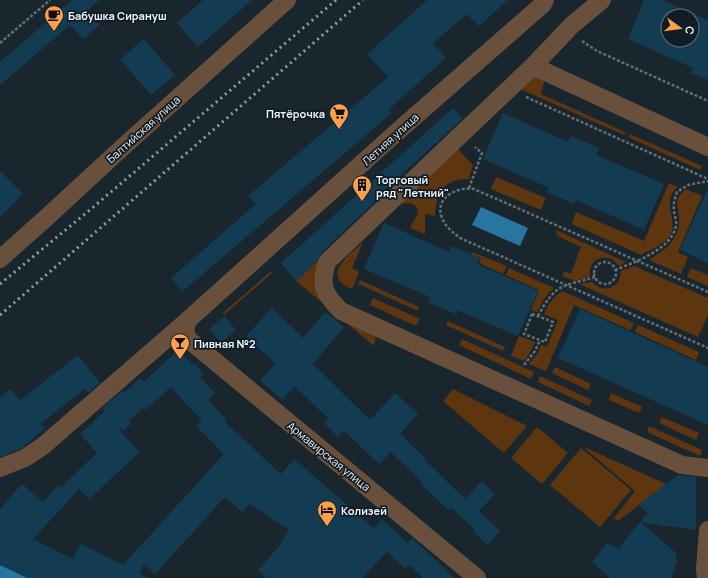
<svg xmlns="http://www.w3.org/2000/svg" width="708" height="578" font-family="Manrope,sans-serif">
  <rect width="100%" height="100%" fill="#1a262e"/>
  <path fill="#5d360f" d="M535,76l7,2 2,4 -3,12 84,38 -1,3 -104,-46 12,-12z
    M630,134l72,32 -2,4 -72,-33z
    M457,148l16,17 -4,14c-25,-1 -33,14 -34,37l-10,-2v20l-15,-6c2,-8 14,-14 4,-23 -4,-3 -8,-2 -13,-1z
    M496,177l50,21 -5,12 -50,-21z
    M669,183l9,4c-18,14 1,33 -8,49 -5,8 -20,14 -29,19l-69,-31 4,-12 68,29z
    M686,189l16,7 -24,56 10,5 -7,17 -32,-14c8,-6 19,-11 24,-20 3,-5 6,-11 6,-17 1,-15 -8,-22 7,-34z
    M556,230l70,32 -7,4c-11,-16 -32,-8 -29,11l-15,4 -13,-5 2,-5 7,3 10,-27 -24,-11z
    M363,242l-11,26 7,4 -7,17c-32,-13 -4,-33 11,-47z
    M472,252l35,14 -4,8 -24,-11 2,-5 -10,-4z
    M322,257l-4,20 58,57 -2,12 -78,-65z
    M634,266l74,32v17l-10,22 -119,-53 13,-2c12,12 28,7 29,-11z
    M509,268l45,20 -8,8 -9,16 -6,-2 8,-20 -33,-15z
    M691,268l17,7v11l-21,-9z
    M271,271l1,2 -48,42 -1,-2z
    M360,280l59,27 -1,4 -60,-27z
    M562,291l72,32 -4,7 -56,-25 -28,66 -17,-7 9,-11 3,-8 6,2 11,-27 -14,-6c4,-9 9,-17 18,-23z
    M373,298l47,21 -4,7 -46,-21z
    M448,321l57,26 -2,4 -57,-26z
    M638,325l61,27 -3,8 -61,-28z
    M519,336l16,6 -6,12 -5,7 -13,-5z
    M462,339l72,33 -3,7 -72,-34z
    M555,367l36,17 -3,6 -36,-17z
    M540,376l52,24 -3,6 -51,-24z
    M453,389l74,37 -23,27 -61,-52z
    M611,393l31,14 -3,6 -30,-13z
    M662,417l37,16 -3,7 -37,-17z
    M649,426l53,24 -2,6 -53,-24z
    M537,427l31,26 -26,31 -31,-26z
    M582,446l84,38 -48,37 -4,-3 21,-27z
    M581,448l50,42 -31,37 -50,-42z"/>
  <path fill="#2776a1" d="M481,207l47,21 -8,18 -48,-21z
    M0,565l29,13h-29z"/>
  <path fill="#133c53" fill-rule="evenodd" d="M72,0h27l-11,10 12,15 -17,14 -13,-14 -70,60v-23z
    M203,0h49l-54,47 -21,-24z
    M427,0h81l-29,26 -12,-12 -34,29 13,15 -57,51 3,4 -209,178 -12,-13 85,-74 -8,-8 140,-119 -21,-23z
    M644,0h18l46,20v60l-17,-7 2,-5 -65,-29zM668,16h24v24h-24z
    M144,39l31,36 -24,20 -31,-36z
    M453,108l10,10 -79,73 1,1 -65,62 -4,9 -20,18 -15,-18z
    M503,113l65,29 3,-6 28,12 -3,7 68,29 -20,46 -68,-30 -2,4 -27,-12 2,-4 -66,-29z
    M0,171l23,23 -23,23z
    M708,188v75l-28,-13z
    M384,223l65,29 3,-6 28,12 -3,6 61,27 -20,45 -61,-26 -1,4 -28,-12 2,-5 -66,-28z
    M272,308l31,30 22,-26 19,15 -31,37 57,56 25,-27 23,21 -18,20 26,25 -1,1 40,39 17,-18 13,13 -16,17 21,20 -13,14 -14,-14 1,-2 -23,-22 -3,3 -28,-27 1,-2 -30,-29 -12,12 -35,-33 -6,6 -14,-14 4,-5 -34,-32 -11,14 -23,-19 15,-18 -29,-27z
    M580,309l128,58v58l-150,-67z
    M225,316l11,14 -15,13 -12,-14z
    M178,350l15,15 1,-2 10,11 -4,3 15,16 -7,7 19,20 -2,2 56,52 13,-15 80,69 8,-9 25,24 5,-5 43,40h-32l-14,-13 -4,4 -18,-17 -25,26h-96l-8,-8 23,-26 1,-3 7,-11 -39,-26 -8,8 -17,-15 -70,77 -11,-10 -5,9 9,5h-121l-27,-13v-56l22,-25 21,18 15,-16 2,2 37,-35 -17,-19 25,-23 -3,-3 20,-17 2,2 16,-15 4,4zM171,387l31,34 -6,5 28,28 -101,111 -42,-21 -8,15 -40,-20 46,-50 10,10 51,-47 -21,-22 2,-2 2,3 8,-7 -2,-3 14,-13 2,2z
    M78,355l22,28 -12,10 -3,-4 -45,35 5,4 -18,16 -7,5 -20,8v-60l10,-8 10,11z
    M678,475l18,2v53l-56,-8 8,-9 -9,-8z
    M640,522l36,31 1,8 -6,17h-61l-18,-16 16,-20 10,7z"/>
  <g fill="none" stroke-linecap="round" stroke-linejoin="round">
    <path stroke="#646e75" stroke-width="2.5" stroke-dasharray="3 2" stroke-linecap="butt" d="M582,41l15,10 111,50
      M0,43l50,-43
      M526,97l182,82
      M469,188l13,-35 -7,-6
      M594 273a11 11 0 1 1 22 0a11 11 0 1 1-22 0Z
      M615,270c20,-8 58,-21 61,-45 1,-5 -2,-10 -2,-15 -1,-6 1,-12 3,-18l11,-7 20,-4
      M708,292l-234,-103c-19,-3 -43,11 -30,33 3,6 10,11 16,16l248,110
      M532,314l21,8 -8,20 -21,-8z
      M538,316c18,-33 23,-29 57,-39
      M524,365l11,-14 5,-11"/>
    <path stroke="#69503c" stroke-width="18" d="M602,0l-30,25 -39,41 -206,196c-7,24 -4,31 14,49l341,154 26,3
      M533,66l175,81
      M0,259l46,-41 78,-72 163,-146
      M0,468l25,-10 18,-12 145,-126
      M477,578l-289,-239 -3,-9 3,-10 210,-189 144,-126 3,-5
      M706,578l-1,-9 3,-39"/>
    <path stroke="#949ea4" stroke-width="3" stroke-dasharray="2 4" stroke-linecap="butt" d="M0,284l91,-75 245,-209
      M0,315l363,-315"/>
  </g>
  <defs>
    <g id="cafe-pin" transform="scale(1)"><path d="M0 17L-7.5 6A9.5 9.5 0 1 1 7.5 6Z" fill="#f9a04c" stroke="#111c24"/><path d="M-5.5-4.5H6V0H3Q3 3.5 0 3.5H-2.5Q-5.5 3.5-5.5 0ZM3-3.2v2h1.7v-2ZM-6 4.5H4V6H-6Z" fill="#111"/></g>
    <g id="supermarket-pin" transform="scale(1)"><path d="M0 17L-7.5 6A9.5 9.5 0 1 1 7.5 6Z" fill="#f9a04c" stroke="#111c24"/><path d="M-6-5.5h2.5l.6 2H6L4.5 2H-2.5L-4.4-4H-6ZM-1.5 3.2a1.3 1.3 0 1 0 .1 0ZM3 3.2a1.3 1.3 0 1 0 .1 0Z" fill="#111"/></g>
    <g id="building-pin" transform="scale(1)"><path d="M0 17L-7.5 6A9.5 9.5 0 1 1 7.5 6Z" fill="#f9a04c" stroke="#111c24"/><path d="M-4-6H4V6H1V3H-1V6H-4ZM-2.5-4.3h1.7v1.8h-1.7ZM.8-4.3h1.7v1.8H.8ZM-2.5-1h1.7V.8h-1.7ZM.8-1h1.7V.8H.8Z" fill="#111"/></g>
    <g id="bar-pin" transform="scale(1)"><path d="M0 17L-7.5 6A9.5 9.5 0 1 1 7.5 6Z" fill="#f9a04c" stroke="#111c24"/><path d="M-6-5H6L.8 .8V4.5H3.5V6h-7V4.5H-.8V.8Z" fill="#111"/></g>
    <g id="hotel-pin" transform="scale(1)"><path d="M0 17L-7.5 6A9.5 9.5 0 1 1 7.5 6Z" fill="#f9a04c" stroke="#111c24"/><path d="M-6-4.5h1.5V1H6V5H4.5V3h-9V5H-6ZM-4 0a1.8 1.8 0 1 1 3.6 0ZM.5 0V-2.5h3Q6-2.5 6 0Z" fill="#111"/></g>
  </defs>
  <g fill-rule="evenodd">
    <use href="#cafe-pin" x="54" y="15"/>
    <use href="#supermarket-pin" x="339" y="113"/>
    <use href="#building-pin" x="362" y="185"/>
    <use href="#bar-pin" x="180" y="343"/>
    <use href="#hotel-pin" x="327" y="510"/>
  </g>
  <g text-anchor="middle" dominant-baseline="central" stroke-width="3.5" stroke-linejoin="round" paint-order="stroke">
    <g font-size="11" font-weight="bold" fill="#eef6fb" stroke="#111c24" text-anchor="start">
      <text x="68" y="15">Бабушка Сирануш</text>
      <text x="325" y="113" text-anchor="end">Пятёрочка</text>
      <text x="376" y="179">Торговый<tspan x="376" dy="13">ряд "Летний"</tspan></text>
      <text x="194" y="343">Пивная №2</text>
      <text x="341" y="510">Колизей</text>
    </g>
    <g font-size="11" fill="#eef6fb" stroke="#111c24">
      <text transform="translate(143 129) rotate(-42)">Балтийская улица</text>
      <text transform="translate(390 139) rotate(-42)">Летняя улица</text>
      <text transform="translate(329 456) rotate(39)">Армавирская улица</text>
    </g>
  </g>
  <g transform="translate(680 28) rotate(104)"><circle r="19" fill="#111c24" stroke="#69737a"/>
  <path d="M0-3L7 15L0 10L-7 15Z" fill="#f9a04c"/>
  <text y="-6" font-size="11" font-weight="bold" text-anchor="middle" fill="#eef6fb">С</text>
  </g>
</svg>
